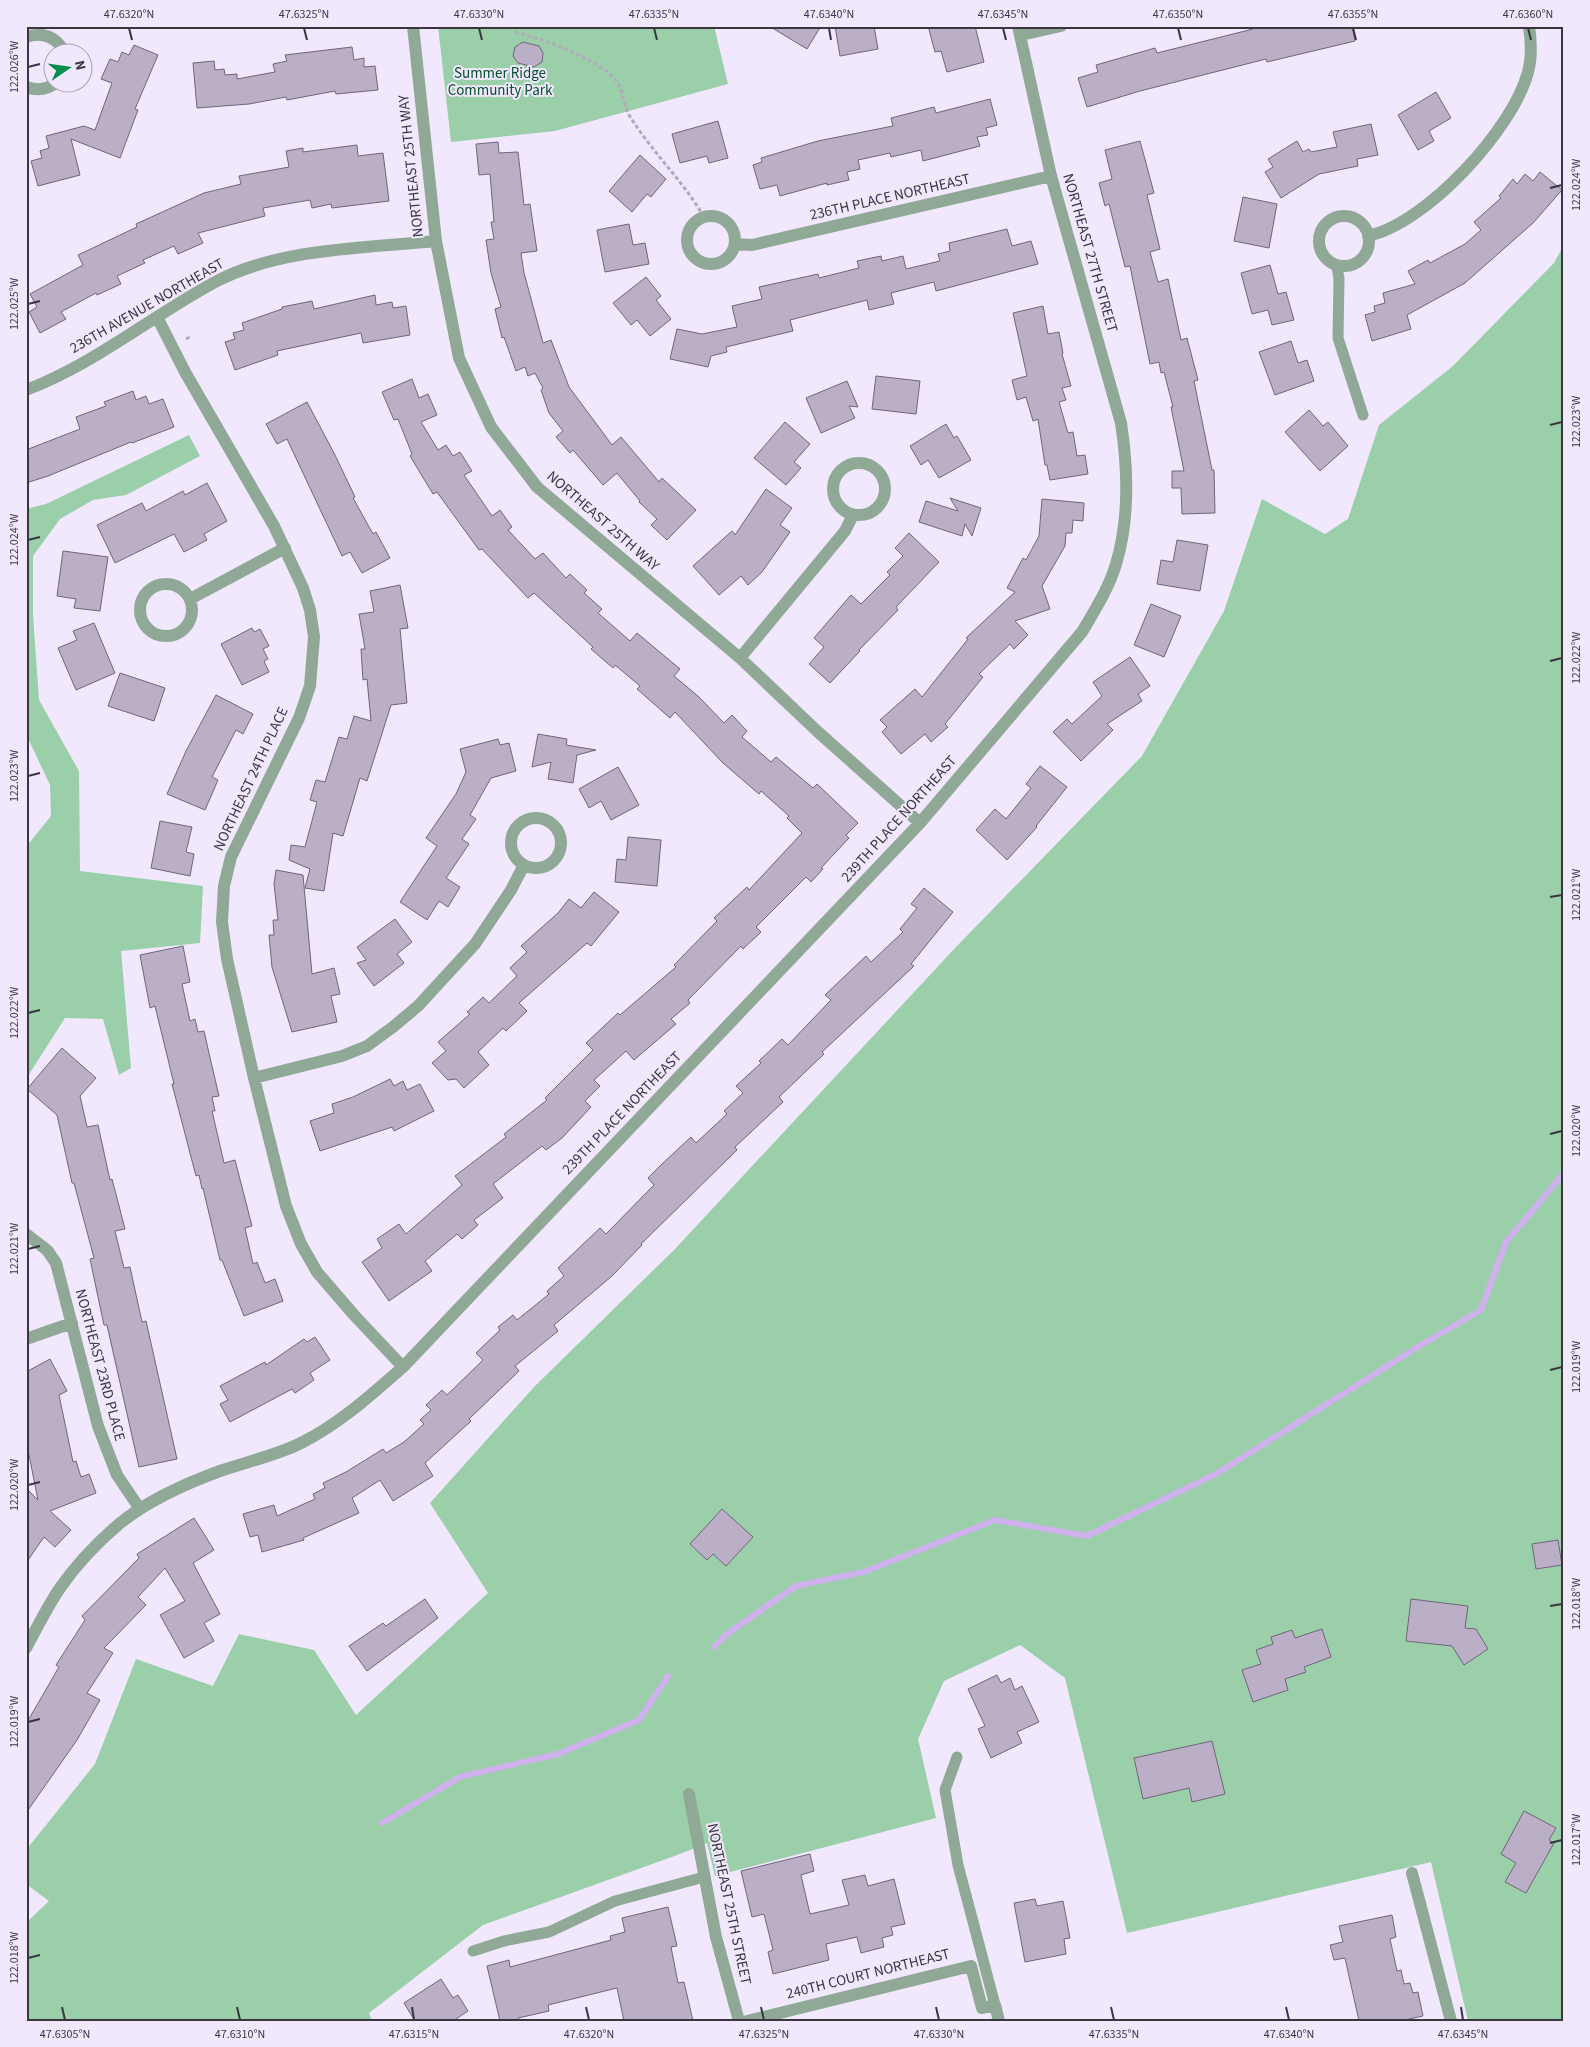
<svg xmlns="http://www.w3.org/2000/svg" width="1590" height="2047" font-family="'Source Sans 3',sans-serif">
  <rect width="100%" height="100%" fill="#f1e8fd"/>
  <path fill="#9acfa9" d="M438,26h276l14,58 -173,47 -104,11z
    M1564,245v1776h-96l-37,-159 -304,71 -62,-255 -45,-33 -76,36 -26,58 18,79 -221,58 -8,-33 -27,11 -197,71 -114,88 3,8h-346v-98l23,-22 -23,-17v-34l69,-86 41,-105 77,27 26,-52 75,16 42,65 132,-122 -58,-90 104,-116 140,-137 282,-303 186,-191 82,-145 38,-112 63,35 23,-15 31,-94 74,-59 101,-103z
    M189,435l11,21 -74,39 -33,5 -33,19 -27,37v59l6,85 40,71 1,100 123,15 -3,57 -79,8 10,117 -12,7 -16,-56 -38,-1 -39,61v-232l25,-31 -1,-31 -24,-51v-225l20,-5z"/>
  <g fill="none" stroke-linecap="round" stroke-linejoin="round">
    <path stroke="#cfb1ee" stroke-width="6" d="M714,1647l13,-13 69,-48 68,-14 131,-52 92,16 131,-63 198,-125 65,-38 25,-68 58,-69
      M382,1823l78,-46 98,-23 81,-34 29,-44"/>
  </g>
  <path fill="#bbafc8" stroke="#70657c" d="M769,26h52l-14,23z
    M835,26h39l4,23 -38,7z
    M928,26h47l9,36 -37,10 -6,-21 -6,1z
    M1252,26h100l3,15 -88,21 -1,-3 -126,32 -53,16 -9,-29 20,-6 -2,-7 59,-17 2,5 96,-24z
    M523,42l16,4 4,7 -1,9 -8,5 -16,-4 -5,-7 2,-9z
    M134,45l24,10 -23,54 3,1 -18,48 -49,-19 9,36 -42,11 -7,-25 11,-3 -2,-7 9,-3 -3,-12 38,-10 11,4 17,-47 -11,-4 9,-20 8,3 4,-10 7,3z
    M352,47l2,13 10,-2v9l11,-1 3,24 -42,4 -1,-3 -48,9 -1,-3 -37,7 -52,4 -4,-45 21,-2 1,9 9,-1 1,6 12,-1v5l38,-7 -2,-8 14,-3 -2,-6z
    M1436,92l15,26 -22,13 5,10 -16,9 -20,-35z
    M990,99l7,26 -11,3 2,7 -11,2 3,9 -57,15 -2,-11 -30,7 -1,-4 -32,7 2,9 -13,3 2,8 -22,5v-2l-47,13 -3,-11 -17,4 -7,-24 9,-3 -1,-4 57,-17 75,-15 -2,-8 43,-11 2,6z
    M718,121l10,37 -19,5 -2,-7 -27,7 -8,-29z
    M1371,124l7,31 -21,4 1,7 -39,8 -38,24 -16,-26 8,-5 -5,-8 29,-18 6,11 6,-3 2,3 26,-5 -4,-15z
    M1140,141l14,52 -7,2 13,54 -10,3 8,30 10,-3 13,61 6,-2 11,42 -4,1 18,89h2l1,43 -33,1 -1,-26h-9v-17h12l-13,-64h2l-9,-35 -3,1 -2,-11 -9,2 -20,-98 -5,1 -16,-63 -4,2 -6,-23 13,-4 -7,-29z
    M498,142l1,11 19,-1 6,53 6,-1 7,47 -16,2 3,20 19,70 8,-3 18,47 43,58 9,-8 38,45 3,-4 34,32 -29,30 -16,-15 6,-6 -18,-17 1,-1 -23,-28 -14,12 -30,-35 -3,3 -14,-16 7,-6 -14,-18 -8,-23 2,-2 -8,-15 -7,3 -3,-9 -9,4 -12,-34 -2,1 -7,-29 6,-2 -10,-34 -5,-33 8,-1 -3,-17h3l-4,-48 -11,1 -3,-31z
    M357,145l1,11 25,-3 6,48 -57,7 -1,-4 -19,4 -2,-8 -47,8 2,8 -67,17 5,10 -25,11 -4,-8 -31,14 2,3 -28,13 4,8 -24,11 -1,-2 -35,19 5,7 -26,14 -11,-21 8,-5 -7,-13 53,-29 -5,-10 59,-28 -1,-3 68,-31 37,-9 -2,-8 50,-9 -3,-16 17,-3v4z
    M640,155l26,24 -15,18 -4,-3 -15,18 -23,-21z
    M1540,172l22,18 -29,33 -68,60 -58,32 4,14 -39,12 -7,-26 10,-3 -1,-6 11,-3 -2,-10 32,-9 -7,-13 20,-11 2,3 35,-19 16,-14 -7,-8 27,-24 -2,-2 14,-17 4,5 8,-10 8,7z
    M1243,197l34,7 -8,44 -35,-7z
    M629,224l4,21 12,-2 4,21 -44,8 -8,-42z
    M1007,229l5,17 19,-5 7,23 -102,27 -2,-9 -43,11 3,11 -25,6 -2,-10 -77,20 3,11 -67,16 1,5 -16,4 -3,11 -38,-8 7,-30 25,5 35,-7 -5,-21 30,-7 -3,-12 59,-13 1,4 40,-10 -2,-7 24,-5 1,5 21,-5 3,13 34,-8 -2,-7 12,-3 -1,-8z
    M1270,265l8,29 8,-2 8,28 -22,5 -4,-15 -16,4 -11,-41z
    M646,277l15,19 -5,4 15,19 -21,17 -13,-16 -6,5 -18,-22z
    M375,295l1,10 16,-3 1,6 13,-2 4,29 -47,8 -2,-10 -84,18 1,4 -43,15 -10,-28 10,-3 -2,-6 11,-3 -2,-7 40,-14v-2l30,-6 2,8z
    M1043,306l5,28 11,-2 4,21 -1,1 9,32 -9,2 4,12 -7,2 9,31 5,-1 4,24 8,-1 3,19 -38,6 -3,-15h-2l-7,-46 -5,2 -7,-24 -9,3 -5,-20 15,-4 -14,-63z
    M1291,341l7,22 9,-3 7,21 -39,14 -16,-43z
    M876,376l44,5 -4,33 -44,-5z
    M412,379l7,19 9,-4 9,21 -16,7 17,28 8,-5 7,11 7,-4 12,19 -8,4 28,41 8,-6 12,17 -4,3 27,29 8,-6 23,25 4,-4 17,16 -3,3 18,16 -4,4 32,28 7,-8 43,36 -6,7 25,21 25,26 8,-8 15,16 -5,6 29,25 5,-5 37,31 4,-4 41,39 -12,12 3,3 -28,30 2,1 -12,13 -5,-5 -50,50 5,5 -18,17 -2,-3 -53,54 2,3 -19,16 5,5 -42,36 -8,-9 -32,29 6,6 -15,15 6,6 -29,31 -16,12 -4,-4 -49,38 10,14 -29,22 4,5 -16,14 -5,-5 -32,27 7,10 -43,30 -27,-39 20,-14 -5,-9 22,-15 7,10 56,-49 -7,-9 51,-39 -2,-3 43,-34 -2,-2 48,-48 -7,-7 32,-30 2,2 56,-48 -2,-2 43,-44 -3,-3 33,-31 2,3 53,-57 -15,-15 2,-2 -28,-25 -2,3 -36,-31 -48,-51 -5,6 -33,-29 3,-3 -25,-21 -2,3 -22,-19 2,-2 -59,-54 -6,5 -46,-49 -3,1 -42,-58 -4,2 -23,-38 2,-2 -14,-35 -4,1 -12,-28z
    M847,381l11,26 -9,-1 6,12 -34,15 -15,-35z
    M133,391l3,9 10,-4 3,8 14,-5 11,28 -42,16 -1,-1 -83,34 -22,7v-33l54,-21 -4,-12 30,-11 -2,-4z
    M307,402l28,53 20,42 -2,1 20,36 3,-2 14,26 -28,15 -12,-21 -8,4 -55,-117 -10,5 -11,-20z
    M1309,410l14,16 5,-4 20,24 -28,25 -35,-39z
    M785,422l25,22 -16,18 7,6 -15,17 -32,-27z
    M946,424l8,14 3,-2 14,24 -32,18 -11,-18 -7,5 -11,-19z
    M207,483l20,38 -23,13 3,6 -23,12 -10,-18 -59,29 -18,-38 45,-22 4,8 37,-20 2,4z
    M766,489l26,19 -12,17 10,7 -28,40 -14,13 -7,-9 -22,19 -26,-29 39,-35 3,4z
    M950,498l31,10 -9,28 -7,-12 -3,12 -43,-14 7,-21 32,10z
    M1042,499l42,4 -1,18 -10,-1 -1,13h-6l-1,13 -23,40 8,23 -35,12 13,14 -14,14 -4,-5 -31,30 4,3 -38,47 3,3 -17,15 -6,-8 -24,20 -19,-22 5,-5 -7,-7 35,-31 7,8 46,-58 -2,-1 49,-46 -8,-4 16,-30 3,2 13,-24z
    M909,533l30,29 -43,45 2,3 -39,40 1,1 -30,32 -21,-19 15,-17 -10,-9 37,-43 10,9 29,-29 -3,-3 16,-16 -8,-8z
    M1177,540l31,5 -8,46 -43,-7 4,-24 12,2z
    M63,551l45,6 -8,54 -26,-3 2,-9 -19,-3z
    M400,585l8,43 -8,1 7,74 -16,2 -24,76 -7,-3 -17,58 -10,-3 -9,58 -19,-3 5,-19 -21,-9 2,-15 14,2 12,-45 -7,-2 6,-20 9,2 14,-45 8,2 7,-23 17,5 -4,-42 -4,1 -2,-31h4l-6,-35 15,-2 -4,-21z
    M1151,604l30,12 -17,41 -30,-12z
    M94,623l21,50 -39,17 -18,-42 19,-8 -4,-9z
    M252,628l2,4 6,-3 9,17 -6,3 5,10 -4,2 5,11 -27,13 -21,-41z
    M1130,657l20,29 -12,8 4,7 -35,23 6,6 -32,31 -28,-29 14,-13 5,5 30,-28 -9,-14z
    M120,673l45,15 -11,33 -46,-15z
    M216,695l37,19 -10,20 -7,-4 -24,47 6,3 -13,30 -38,-16 19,-43z
    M538,734l29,5 -1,6 30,5 -19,5 -4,28 -25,-4 3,-17 -19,5z
    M498,739l2,6 9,-2 7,28 -25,7 -21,37 6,4 -14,20 7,5 -23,34 14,9 -12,20 -9,-6 -12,19 -27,-18 37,-56 -11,-8 30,-44 10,-22 -6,-23z
    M1040,766l27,21 -31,39 1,1 -30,33 -31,-30 19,-21 11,10 25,-31 -5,-4z
    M618,767l21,38 -28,15 -10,-19 -12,7 -10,-19z
    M160,821l32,6 -6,25 8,2 -4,22 -39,-8z
    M628,837l33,3 -4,46 -42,-4 2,-23 9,1z
    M276,870l27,5 9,99 22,-6 6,26 -9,2 6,26 -45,10 -20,-65 -3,-32h5l-1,-15h5l-4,-36z
    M924,888l29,24 -42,52 3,2 -92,86 2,2 -45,43 4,5 -48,45 2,3 -96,94 1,1 -30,31 -58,49 4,6 -43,35 4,5 -50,48 2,2 -46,42 8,13 -40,25 -13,-21 -28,18 7,15 -56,25 1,2 -42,12 -4,-17 -8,2 -7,-23 31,-9 3,11 38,-17 -2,-5 12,-6 -2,-5 23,-11 37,-23 3,4 18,-11 20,-18 -4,-4 11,-10 -5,-5 16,-15 5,5 36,-35 -7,-7 24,-23 -2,-3 15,-12 4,5 32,-26 -2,-3 17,-15 -6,-8 42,-40 6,6 48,-49 -6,-7 14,-14 29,-27 5,6 31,-29 -3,-3 19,-18 -7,-7 25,-23 -2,-2 23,-22 6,6 43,-45 -6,-5 41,-39 5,6 32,-30 -3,-3 17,-21 -6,-4z
    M594,892l25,20 -28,34 -4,-3 -68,60 8,8 -21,20 -3,-3 -25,24 11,13 -25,23 -8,-9 -8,1 -16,-17 14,-12 -8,-9 32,-28 -3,-2 16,-15 6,6 28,-27 -7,-8 17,-16 -6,-6 37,-33 11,-14 12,9z
    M395,919l17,23 -15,12 7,9 -30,23 -17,-23 9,-3 -9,-13z
    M183,946l7,36 -8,2 8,37 5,-2 3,13 6,-1 7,31 8,34 -7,1 3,14h-3l12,52 11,-3 17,66 -7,2 8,36 4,-2 8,21 10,-4 8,22 -39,15 -22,-56h-2l-17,-72 -1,1 -3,-14 -3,1 -24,-92h2l-19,-78 -5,2 -10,-53z
    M62,1048l34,30 -16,18 7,31 11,-2 12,55 2,-1 13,50 -10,2 9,37 6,-1 12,55 4,-1 31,138 -38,8 -32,-142h-3l-14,-66 4,-1 -20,-75h-2l-15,-68 -30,-26z
    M390,1079l4,7 9,-5 4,9 13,-6 14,27 -40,20 -2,-4 -72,24 -10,-30 24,-8 -2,-9 21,-7z
    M315,1337l15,23 -20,13 4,7 -19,13 -3,-4 -62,33 -10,-18 8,-4 -8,-14 45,-24 1,3 38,-26 3,3z
    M50,1359l17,32 -8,4 14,67 3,-1 5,16 8,-3 7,19 -46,18 21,19 -16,17 -11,-10 -18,26v-75l12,12 -12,-60v-68z
    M722,1509l31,28 -27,29 -13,-12 -6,6 -17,-16z
    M194,1518l20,32 -21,13 27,51 -16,9 10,18 -30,17 -24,-43 25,-14 -20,-33 -27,29 8,8 -42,43 9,5 -26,40 13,7 -23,40 -51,73v-89l33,-57 -3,-2 29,-45 -3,-4 57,-58 -2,-4z
    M1558,1540l4,25 -26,4 -4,-25z
    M425,1599l13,19 -71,53 -18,-25 34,-23 3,3z
    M1411,1599l57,7 -3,22 11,1 12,20 -24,16 -12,-19 -46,-5z
    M1322,1629l9,28 -27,10 2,5 -21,7 3,11 -35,12 -11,-32 19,-6 -5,-14 17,-6 -2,-7 21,-7 3,8z
    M997,1675l4,8 9,-5 5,12 7,-4 17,36 -22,10 5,11 -31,15 -13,-29 7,-3 -17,-37z
    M1212,1741l13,53 -33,8 -3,-14 -46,11 -9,-41z
    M1524,1811l32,17 -7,12 5,3 -28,50 -21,-11 11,-19 -15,-9z
    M810,1854l4,17 -13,4 9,39 39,-9 -7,-25 23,-5 3,11 26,-7 11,45 -14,3 2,8 -11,3 2,9 -23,6 -4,-16 -31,7 3,16 -56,14 -5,-22 5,-2 -9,-36 -12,3 -11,-46z
    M1035,1899l2,7 26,-5 7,37 -6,1 2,15 -41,8 -11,-59z
    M668,1907l9,39 -6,1 7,36 6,-1 9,39h-69l-7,-33 -69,17 1,6 -31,7 1,3h-19l-13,-55 22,-6 1,7 101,-27 -1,-4 15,-4 -3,-14z
    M1392,1915l4,22 -6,2 7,32 4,-1 3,14 6,-1 3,10 5,-1 5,24 -23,5h-41l-14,-63 -11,2 -4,-15 13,-3 -4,-16z
    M441,1979l12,19 5,-3 10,16 -15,10h-38l-11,-18z"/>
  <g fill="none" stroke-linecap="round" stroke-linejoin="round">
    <path stroke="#b1aabb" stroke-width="3" stroke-dasharray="4 2.5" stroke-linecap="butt" d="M515,32c28,7 81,26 100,47 9,10 8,28 16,39 22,35 52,63 73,99
      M186,339l6,-3"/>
    <path stroke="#8fa996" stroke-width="11" d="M1337,266l2,13 -1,59 25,77
      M957,1757l-12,33 13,75 37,140
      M473,1951l31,-10 45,-9 66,-31 89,-24"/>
    <path stroke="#8fa996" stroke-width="12" d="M413,26l23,215 23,117 32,69 46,60 203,171 77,73 103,92
      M1021,35l40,-9
      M26,37c16,-6 31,0 38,15
      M26,87c11,4 21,3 31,-5
      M687 240a24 24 0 1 1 48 0a24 24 0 1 1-48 0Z
      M1319 241a25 25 0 1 1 50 0a25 25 0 1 1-50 0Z
      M1368,236c59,-13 145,-107 160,-164 4,-14 3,-32 1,-46
      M735,244l17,1 299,-69
      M157,317l28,55 89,154 29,62 7,22 4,27 -4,49 -11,32 -68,139 -7,29 -2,36 5,37 27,119 32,128 15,38 16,28 37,43 49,52
      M26,390c69,-26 127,-75 191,-109 64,-33 148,-33 219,-40
      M833 489a26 26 0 1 1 52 0a26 26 0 1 1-52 0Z
      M140 610a26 26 0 1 1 52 0a26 26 0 1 1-52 0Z
      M190,599l95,-51
      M740,658l105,-127 8,-16
      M511 843a25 25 0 1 1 50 0a25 25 0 1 1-50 0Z
      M254,1078l88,-22 25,-10 26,-19 25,-21 57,-62 36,-54 13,-25
      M26,1234l21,16 9,13 42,163 19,49 23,34
      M26,1339l46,-16
      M26,1648c11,-20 21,-41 34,-60 16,-23 38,-46 59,-64 27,-22 68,-41 101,-53 26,-9 54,-15 79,-27 39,-19 71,-48 104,-77l517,-544 162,-191c13,-22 27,-44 34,-68 14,-46 12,-95 5,-141l-70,-247 -33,-150
      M689,1794l27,143 23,84
      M1412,1873l39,148
      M747,2021l224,-55 11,42 13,-3 4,16"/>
  </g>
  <path fill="none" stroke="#3a3640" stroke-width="2" d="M129,28l3,12M304,28l3,12M479,28l3,12M654,28l3,12M829,28l2,12M1003,28l3,12M1178,28l3,12M1353,28l3,12M1528,28l3,12M28,67l12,-3M1550,188l12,-3M28,304l12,-3M1550,425l12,-3M28,540l12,-3M1550,661l12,-3M28,776l12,-3M1550,897l12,-2M28,1013l12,-3M1550,1134l12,-3M28,1249l12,-3M1550,1370l12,-3M28,1485l12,-3M1550,1606l12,-2M28,1722l12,-3M1550,1843l12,-3M28,1958l12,-3M62,2007l3,13M237,2007l3,13M412,2007l2,13M586,2007l3,13M761,2007l3,13M936,2007l3,13M1111,2007l3,13M1286,2007l3,13M1461,2007l2,13"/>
  <g text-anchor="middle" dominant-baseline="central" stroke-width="4" stroke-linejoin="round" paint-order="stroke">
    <g font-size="15" fill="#04512a" stroke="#f1e8fd">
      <text x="500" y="73">Summer Ridge<tspan x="500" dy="17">Community Park</tspan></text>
    </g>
    <g font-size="15" fill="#3a3640" stroke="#f1e8fd">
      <text transform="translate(411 166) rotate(-96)">NORTHEAST 25TH WAY</text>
      <text transform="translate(890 197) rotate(-13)">236TH PLACE NORTHEAST</text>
      <text transform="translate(1090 253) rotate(74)">NORTHEAST 27TH STREET</text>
      <text transform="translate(147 306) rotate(-30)">236TH AVENUE NORTHEAST</text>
      <text transform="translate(603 521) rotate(41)">NORTHEAST 25TH WAY</text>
      <text transform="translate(251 779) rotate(-65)">NORTHEAST 24TH PLACE</text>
      <text transform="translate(899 819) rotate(-48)">239TH PLACE NORTHEAST</text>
      <text transform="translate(622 1113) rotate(-46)">239TH PLACE NORTHEAST</text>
      <text transform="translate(100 1365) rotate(75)">NORTHEAST 23RD PLACE</text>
      <text transform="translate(729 1904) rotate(78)">NORTHEAST 25TH STREET</text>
      <text transform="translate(868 1974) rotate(-14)">240TH COURT NORTHEAST</text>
    </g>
  </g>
  <rect width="1590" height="2047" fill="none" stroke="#f1e8fd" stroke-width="55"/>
  <g transform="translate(68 68) rotate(77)"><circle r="24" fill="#f1e8fd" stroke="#a8a1b1"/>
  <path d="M0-4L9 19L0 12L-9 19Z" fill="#028e4c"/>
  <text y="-8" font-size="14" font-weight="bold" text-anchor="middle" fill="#3a3640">N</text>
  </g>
  <rect x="28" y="28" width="1534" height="1992" fill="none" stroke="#3a3640" stroke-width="2"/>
  <g font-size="12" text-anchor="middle" fill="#3a3640">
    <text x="129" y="18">47.6320°N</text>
    <text x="304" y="18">47.6325°N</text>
    <text x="479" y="18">47.6330°N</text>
    <text x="654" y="18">47.6335°N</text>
    <text x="829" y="18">47.6340°N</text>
    <text x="1003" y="18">47.6345°N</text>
    <text x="1178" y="18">47.6350°N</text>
    <text x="1353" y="18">47.6355°N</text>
    <text x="1528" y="18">47.6360°N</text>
    <text transform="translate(14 67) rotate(-90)" y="4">122.026°W</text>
    <text transform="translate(1576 185) rotate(-90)" y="4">122.024°W</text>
    <text transform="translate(14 304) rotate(-90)" y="4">122.025°W</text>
    <text transform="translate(1576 422) rotate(-90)" y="4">122.023°W</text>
    <text transform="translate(14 540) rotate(-90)" y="4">122.024°W</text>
    <text transform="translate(1576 658) rotate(-90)" y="4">122.022°W</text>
    <text transform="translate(14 776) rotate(-90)" y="4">122.023°W</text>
    <text transform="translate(1576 895) rotate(-90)" y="4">122.021°W</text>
    <text transform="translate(14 1013) rotate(-90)" y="4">122.022°W</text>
    <text transform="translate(1576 1131) rotate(-90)" y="4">122.020°W</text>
    <text transform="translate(14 1249) rotate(-90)" y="4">122.021°W</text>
    <text transform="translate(1576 1367) rotate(-90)" y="4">122.019°W</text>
    <text transform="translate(14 1485) rotate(-90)" y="4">122.020°W</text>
    <text transform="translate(1576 1604) rotate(-90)" y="4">122.018°W</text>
    <text transform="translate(14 1722) rotate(-90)" y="4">122.019°W</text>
    <text transform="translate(1576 1840) rotate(-90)" y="4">122.017°W</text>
    <text transform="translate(14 1958) rotate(-90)" y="4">122.018°W</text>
    <text x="65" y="2038">47.6305°N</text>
    <text x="240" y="2038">47.6310°N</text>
    <text x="414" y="2038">47.6315°N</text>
    <text x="589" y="2038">47.6320°N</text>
    <text x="764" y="2038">47.6325°N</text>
    <text x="939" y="2038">47.6330°N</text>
    <text x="1114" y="2038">47.6335°N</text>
    <text x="1289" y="2038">47.6340°N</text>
    <text x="1463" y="2038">47.6345°N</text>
  </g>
</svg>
